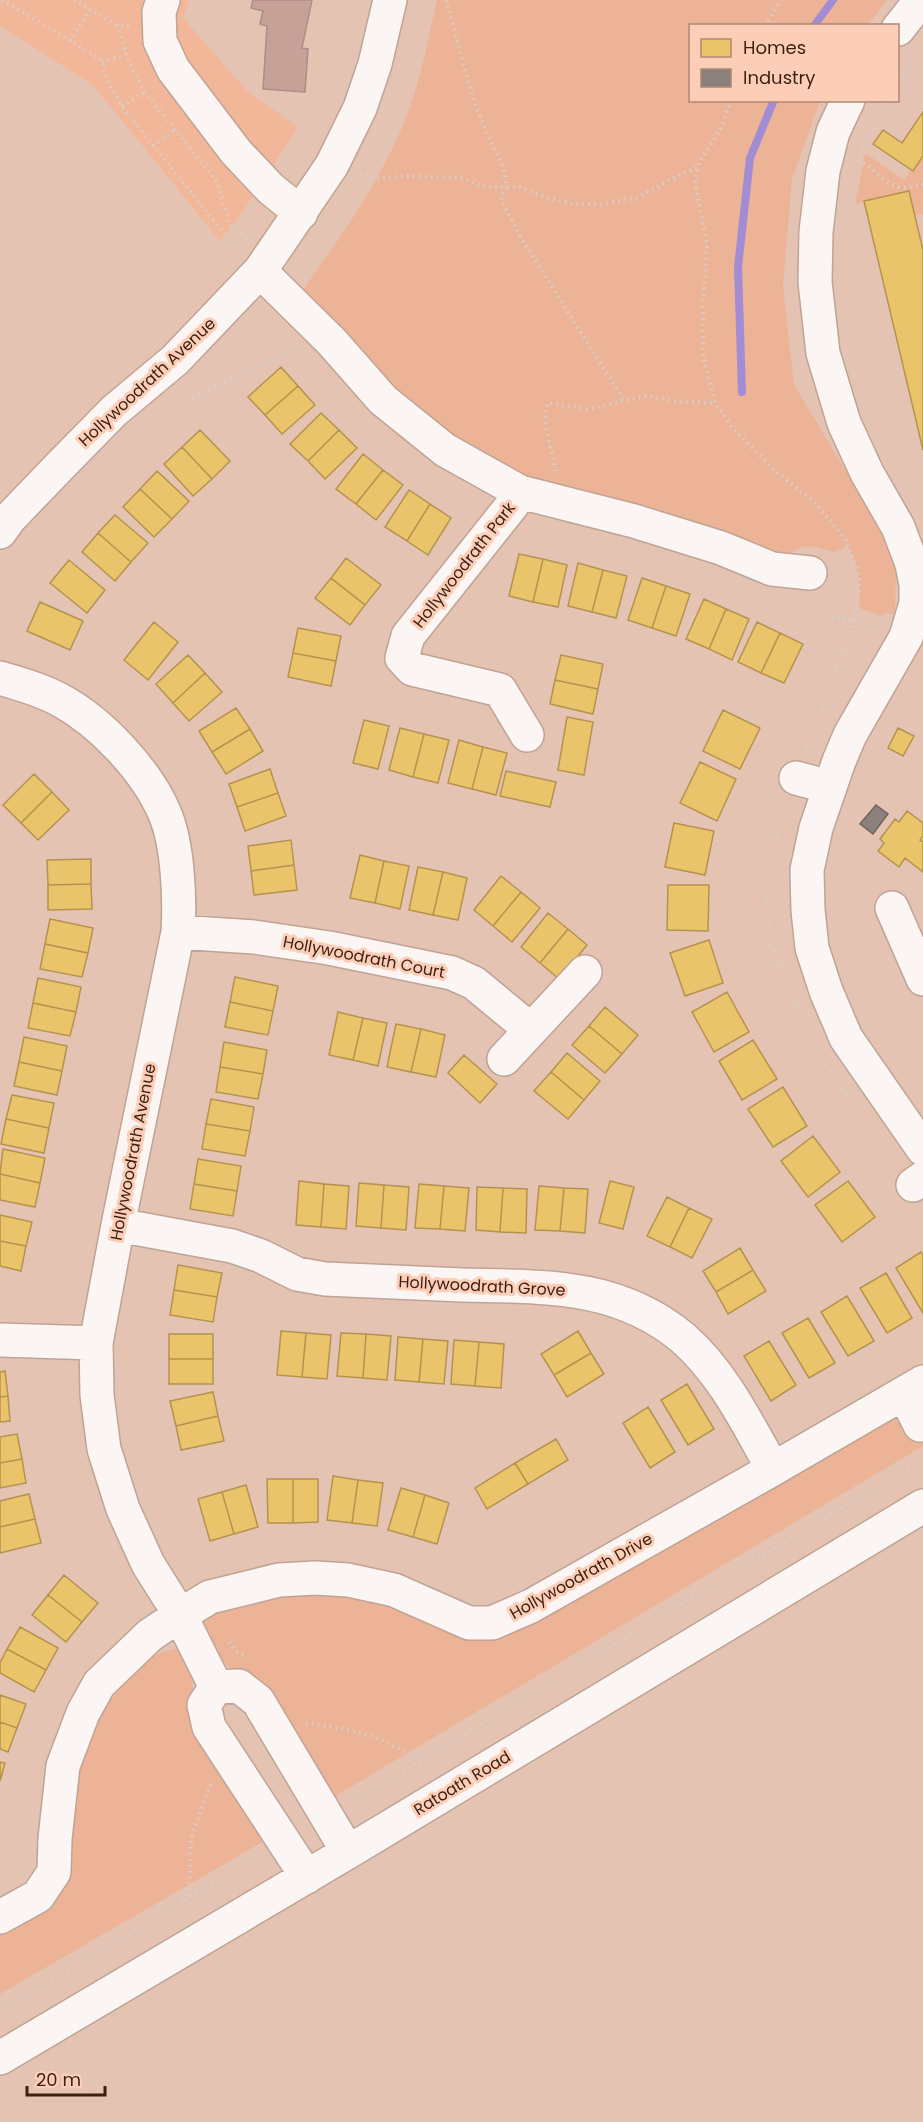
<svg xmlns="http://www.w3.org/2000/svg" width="923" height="2122" font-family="Poppins,sans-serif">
  <rect width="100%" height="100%" fill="#e4c3b3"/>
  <path fill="#f2b799" d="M0,0h189l-6,18 65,74 50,35 -62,95 -16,19 -127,-156 -93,-59z"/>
  <path fill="#ecb396" d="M437,0h450l-19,25 -178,1v74l130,1 -28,78 -9,107 11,99 82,136 20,43 -1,52 -9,-4 -3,4 -24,-8c1,-26 1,-39 -12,-62l-13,6c-25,-8 -31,-11 -51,9l-220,-68 -76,-32 -63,-45 -36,-33 -39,-48 -47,-44c37,-51 73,-102 98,-159 19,-42 27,-88 37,-132z
    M865,153l39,27 19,-26v60l-13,2 -5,-23 -50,11z
    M886,1412l37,16v18l-591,352 -83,-115 -31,-25 -15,-22 1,-20 75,-22 49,-3 58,13 67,28z
    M178,1648l15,33 -2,27 73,133 -264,153v-59l47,-27 12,-11 8,-15 9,-118 32,-61 42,-47z"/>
  <path fill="#e9c46a" stroke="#b5924f" stroke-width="1.5" d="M923,112v44l-10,15 -40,-27 10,-14 19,13z
    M909,191l14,59v200l-59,-249z
    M281,367l17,19 -33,29 -17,-18z
    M298,386l17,19 -33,29 -17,-19z
    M321,413l18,17 -31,31 -18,-17z
    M200,430l30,31 -18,18 -30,-32z
    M339,430l18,18 -32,31 -17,-18z
    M182,447l30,32 -19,17 -29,-32z
    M363,454l20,16 -27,34 -20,-15z
    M383,470l20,15 -27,35 -20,-16z
    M157,471l32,30 -17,18 -32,-30z
    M140,489l32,30 -18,18 -31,-30z
    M409,490l21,14 -23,37 -22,-14z
    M430,504l21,14 -23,37 -21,-14z
    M115,515l33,28 -17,19 -33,-29z
    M98,533l33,29 -16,19 -33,-29z
    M519,554l24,5 -10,43 -24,-6z
    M346,558l35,27 -16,20 -34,-27z
    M543,559l24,6 -9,42 -25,-5z
    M69,560l36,30 -18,23 -37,-30z
    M578,563l25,7 -11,42 -24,-6z
    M603,570l24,6 -11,42 -24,-6z
    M331,578l34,27 -15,20 -35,-27z
    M642,578l24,8 -14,42 -24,-8z
    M666,586l24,8 -14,42 -24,-8z
    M704,599l22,10 -17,40 -23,-10z
    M40,602l43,19 -13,29 -43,-19z
    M726,609l23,10 -17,41 -23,-11z
    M154,622l24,20 -30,38 -24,-20z
    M757,622l23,11 -19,40 -23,-11z
    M298,628l43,8 -5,25 -43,-8z
    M780,633l23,11 -19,39 -23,-10z
    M293,653l43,8 -5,25 -43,-9z
    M188,655l17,18 -32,30 -17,-19z
    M561,655l42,9 -5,25 -43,-9z
    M205,673l17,19 -33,29 -16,-18z
    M555,680l43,9 -5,25 -43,-10z
    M236,708l14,21 -38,23 -13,-21z
    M723,710l37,18 -20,41 -37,-18z
    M567,717l26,5 -9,53 -26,-5z
    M364,720l25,6 -11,43 -25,-6z
    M400,728l24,6 -11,43 -24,-7z
    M898,728l16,8 -11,20 -15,-8z
    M250,729l13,22 -37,23 -14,-22z
    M424,734l25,6 -11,43 -25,-6z
    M459,740l24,7 -11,42 -24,-6z
    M483,747l24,6 -11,42 -24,-6z
    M700,762l36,17 -19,42 -37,-18z
    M270,769l8,24 -41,14 -8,-23z
    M506,771l50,11 -6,25 -50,-11z
    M34,774l18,18 -31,31 -18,-18z
    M52,792l17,18 -31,30 -17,-17z
    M278,793l8,23 -41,15 -8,-24z
    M907,811l16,12v13l-3,4 3,2v30l-18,-14 -6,9 -21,-16 6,-8 -4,-4 15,-20 4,3z
    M674,823l40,8 -9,44 -40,-8z
    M291,840l3,25 -43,6 -3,-25z
    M360,855l24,6 -9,42 -25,-5z
    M91,859v25l-43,1 -1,-25z
    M384,861l25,5 -9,43 -25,-6z
    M294,865l3,25 -43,5 -3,-24z
    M418,867l25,5 -10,43 -24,-5z
    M443,872l24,6 -9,42 -25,-5z
    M501,876l20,16 -28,34 -19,-16z
    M91,884l1,25 -44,1v-25z
    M668,885h41l-1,46 -41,-1z
    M521,892l19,16 -28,34 -19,-16z
    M548,913l20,16 -28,34 -19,-16z
    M50,919l43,9 -5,25 -43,-9z
    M568,929l19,16 -28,34 -19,-16z
    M709,940l14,43 -38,13 -15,-43z
    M45,944l43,9 -6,24 -42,-8z
    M235,977l43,9 -5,25 -43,-9z
    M38,978l43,9 -5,25 -43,-9z
    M727,992l22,40 -35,20 -22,-40z
    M230,1002l43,9 -5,24 -43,-8z
    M33,1003l43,9 -6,24 -42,-8z
    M605,1007l33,28 -16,19 -33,-28z
    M338,1012l25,6 -10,42 -24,-5z
    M363,1018l24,5 -9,43 -25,-6z
    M396,1024l25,5 -10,43 -24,-5z
    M589,1026l33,28 -17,19 -33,-28z
    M421,1029l24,6 -9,42 -25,-5z
    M24,1037l43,9 -5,25 -43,-9z
    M753,1040l24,39 -35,21 -23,-39z
    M224,1042l43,8 -4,24 -43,-7z
    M567,1053l33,28 -16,19 -33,-28z
    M464,1055l33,29 -17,19 -32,-30z
    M19,1062l43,9 -5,24 -43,-9z
    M220,1067l43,7 -5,25 -42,-7z
    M551,1072l33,28 -16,19 -34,-28z
    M783,1087l24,39 -34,21 -25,-38z
    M12,1095l42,8 -5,25 -43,-9z
    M211,1099l43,8 -4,24 -44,-7z
    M6,1119l43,9 -5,25 -43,-9z
    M206,1124l44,7 -5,25 -43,-7z
    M813,1136l27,36 -32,25 -27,-36z
    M3,1149l42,9 -5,25 -40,-9z
    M198,1159l43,7 -4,25 -43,-7z
    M0,1174l40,9 -5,24 -35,-7z
    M299,1181l25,3 -3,43 -25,-2z
    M610,1181l24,6 -11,42 -24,-6z
    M848,1181l27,36 -33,25 -27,-37z
    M359,1183l25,2 -3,43 -25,-2z
    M194,1184l43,7 -4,25 -43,-7z
    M324,1184l25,2 -3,43 -25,-2z
    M419,1184l25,2 -4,43 -25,-1z
    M384,1185l25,2 -3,43 -25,-2z
    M444,1186l25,2 -4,43 -25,-2z
    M539,1186l25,2 -4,43 -25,-1z
    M477,1187l26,1 -3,44 -24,-2z
    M503,1188l24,1 -1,44 -26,-1z
    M564,1188l24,1 -3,44 -25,-2z
    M667,1197l22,11 -19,39 -23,-11z
    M689,1208l23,11 -20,39 -22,-11z
    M0,1215l32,7 -6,24 -26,-5z
    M0,1241l26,5 -5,25 -21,-5z
    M740,1248l13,22 -37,22 -13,-21z
    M921,1252l2,3v58l-27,-45z
    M178,1265l44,8 -5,24 -43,-7z
    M753,1270l13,21 -38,23 -12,-22z
    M886,1273l26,45 -25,15 -27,-45z
    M174,1290l43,7 -4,25 -43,-7z
    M847,1296l27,45 -26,15 -27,-44z
    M808,1318l27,45 -26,15 -27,-45z
    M281,1331l25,2 -4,44 -25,-2z
    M578,1331l13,22 -37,22 -13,-21z
    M306,1333l25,2 -4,44 -25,-2z
    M341,1333l25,1 -3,44 -26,-2z
    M169,1334h44v25h-44z
    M366,1334l25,2 -4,44 -24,-2z
    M398,1337l25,2 -4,43 -24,-2z
    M423,1339l25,2 -4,43 -25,-2z
    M454,1340l25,2 -4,44 -24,-2z
    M769,1341l27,44 -25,16 -27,-45z
    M479,1342l25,2 -3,44 -26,-2z
    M591,1353l13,21 -37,23 -13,-22z
    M169,1359h44v25h-44z
    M5,1371l3,25 -8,1v-25z
    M687,1384l27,45 -26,16 -27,-45z
    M213,1392l5,24 -42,10 -6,-25z
    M8,1396l2,25 -10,1v-25z
    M648,1407l27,45 -25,16 -27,-45z
    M218,1416l6,25 -43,9 -5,-24z
    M17,1434l5,25 -22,4v-26z
    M556,1439l12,21 -40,24 -13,-21z
    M22,1459l4,24 -26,5v-25z
    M515,1463l13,21 -41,25 -12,-21z
    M333,1476l25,4 -6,43 -25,-3z
    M267,1479h26v44h-25z
    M293,1479h25v43l-25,1z
    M358,1480l25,3 -6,43 -25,-3z
    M246,1485l12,42 -24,7 -12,-42z
    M401,1488l24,7 -12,42 -25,-7z
    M222,1492l12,42 -24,7 -12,-42z
    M29,1494l6,25 -35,8v-26z
    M425,1495l24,8 -12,41 -24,-7z
    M35,1519l6,24 -41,10v-26z
    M64,1575l34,28 -16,19 -34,-27z
    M48,1595l34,27 -16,20 -34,-27z
    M20,1627l38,21 -12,22 -39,-21z
    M7,1649l39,21 -12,22 -34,-19v-10z
    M0,1695l26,9 -9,24 -17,-6z
    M0,1722l17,6 -9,24 -8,-3z
    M0,1762l5,1 -5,18z"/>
  <path fill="#8a817c" stroke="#72645c" stroke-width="1.5" d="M876,805l12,9 -15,20 -13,-10z"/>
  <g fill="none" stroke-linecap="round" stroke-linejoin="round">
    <path stroke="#a28dd4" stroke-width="8" d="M814,26l19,-26
      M742,392l-4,-125 12,-109 24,-58"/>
  </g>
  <path fill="#c7a198" stroke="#ab8e85" stroke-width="1.5" d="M253,0h59l-10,48 6,1 -3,43 -42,-3 4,-63 -7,-2 3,-13 -12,-3z"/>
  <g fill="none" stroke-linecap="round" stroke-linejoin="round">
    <g stroke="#bfa395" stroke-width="36">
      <path id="minor" d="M163,0l-4,12 1,29 13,28 63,83 35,37 30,24
        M260,271l72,71 51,58 62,50 75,42 114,29 87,27 51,21 38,4
        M520,492l-7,12 -105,132 -6,22 10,11 88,21 27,45
        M0,532l10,-14 50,-52 54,-55 61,-51 85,-89 72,-106 28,-57 15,-44 15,-64
        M0,678c20,6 42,12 60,22 41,22 87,71 105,114 13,31 15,84 13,118l-60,293 -22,118 1,52 7,54 19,60 25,55 32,51 36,72
        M796,778l34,9
        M892,908l31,71
        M178,932l76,5 75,11 123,25 22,10 57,47
        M504,1059l81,-87
        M913,1185l10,-7
        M118,1225l114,21 29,10 36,18 28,5c46,2 91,4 137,6 81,2 155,-2 221,53 40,35 64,85 90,131
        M0,1340l96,3
        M904,1393l16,32
        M216,1687l23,-1 19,15 90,151
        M216,1687l-12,18 5,22 98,150
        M0,1917l38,-21 16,-24 1,-33 8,-73 20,-53 16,-29 51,-49 30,-20 30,-18 69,-17 36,-2 33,2 46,10 75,33h23l39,-17 242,-137 150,-87
        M0,2058l348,-206 575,-346"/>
    </g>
    <g stroke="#bfa395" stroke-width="36">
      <path id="major" d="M898,29l23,-29
        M848,100l-15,32 -10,39 -7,61 -1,50 8,71 21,70 23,50 31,54 14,37 4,21v18l-10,34 -56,98 -11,26 -23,67 -9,42 1,40 4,38 14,43 20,47 77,111"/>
    </g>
    <path stroke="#d9cec8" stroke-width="4" stroke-dasharray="1.5 4.5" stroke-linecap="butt" d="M2,0l97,58 3,4 8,24 12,20 104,130 14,14
      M74,0l43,25 13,1
      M446,0l27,98 16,41 13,24 5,24 -4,6 -2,7 20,38 103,162
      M117,25l12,37 16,30 72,90 13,42 17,15
      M765,26l16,-26
      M70,41l20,-32
      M102,62l24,-8
      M898,84l23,-34
      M732,100l-13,32 -20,31 -4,19 12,63 -4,58v54l12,46 17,24 42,43 40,32 31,36 15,39 -5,42 -49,132
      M122,106l23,-14
      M153,146l22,-16
      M859,157l15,-35 13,-22
      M858,161c16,5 24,22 41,26 7,2 17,-2 24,-3
      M360,174l16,5 26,-3 60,2 23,9h35l19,8 34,9h28l37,-7 44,-23 15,-6
      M187,400l110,-52
      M556,471c-3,-18 -16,-52 -8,-68l40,6 57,-13 37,6 33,1
      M821,599l7,19 27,1 24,9
      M788,804l-19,61 -3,34 4,42 32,76
      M826,1064l24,36
      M229,1642l6,8 11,7
      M306,1723l32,5 35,8 49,24
      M352,1802l571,-343
      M182,1901l8,-21v-24l2,-22 19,-50
      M0,2011l259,-155"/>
    <use href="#minor" stroke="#fbf6f4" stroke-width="33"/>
    <use href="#major" stroke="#fbf6f4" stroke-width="33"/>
  </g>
  <g text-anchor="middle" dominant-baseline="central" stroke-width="6" stroke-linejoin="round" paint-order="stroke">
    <g font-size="16" fill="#3b1f10" stroke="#fcceb7">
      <text transform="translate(147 382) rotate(-43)">Hollywoodrath Avenue</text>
      <text transform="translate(464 565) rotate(-52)">Hollywoodrath Park</text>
      <text transform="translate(364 957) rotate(11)">Hollywoodrath Court</text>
      <text transform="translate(133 1152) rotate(-79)">Hollywoodrath Avenue</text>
      <text transform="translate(482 1286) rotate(3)">Hollywoodrath Grove</text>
      <text transform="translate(581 1576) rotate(-29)">Hollywoodrath Drive</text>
      <text transform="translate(462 1783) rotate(-31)">Ratoath Road</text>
    </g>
  </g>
  <rect x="689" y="24" width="210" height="78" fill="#fcceb7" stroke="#af8874" stroke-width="1.5"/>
  <rect x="701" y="39" width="30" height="18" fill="#e9c46a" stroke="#af8874" stroke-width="1.5"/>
  <text x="743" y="54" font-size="18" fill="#3b1f10">Homes</text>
  <rect x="701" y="69" width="30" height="18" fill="#8a817c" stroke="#af8874" stroke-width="1.5"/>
  <text x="743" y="84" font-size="18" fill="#3b1f10">Industry</text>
  <path d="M27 2086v9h78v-9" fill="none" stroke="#3b1f10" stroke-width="3"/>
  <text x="36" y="2086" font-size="18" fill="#3b1f10" stroke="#fcceb7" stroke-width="4.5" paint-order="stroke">20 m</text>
</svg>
